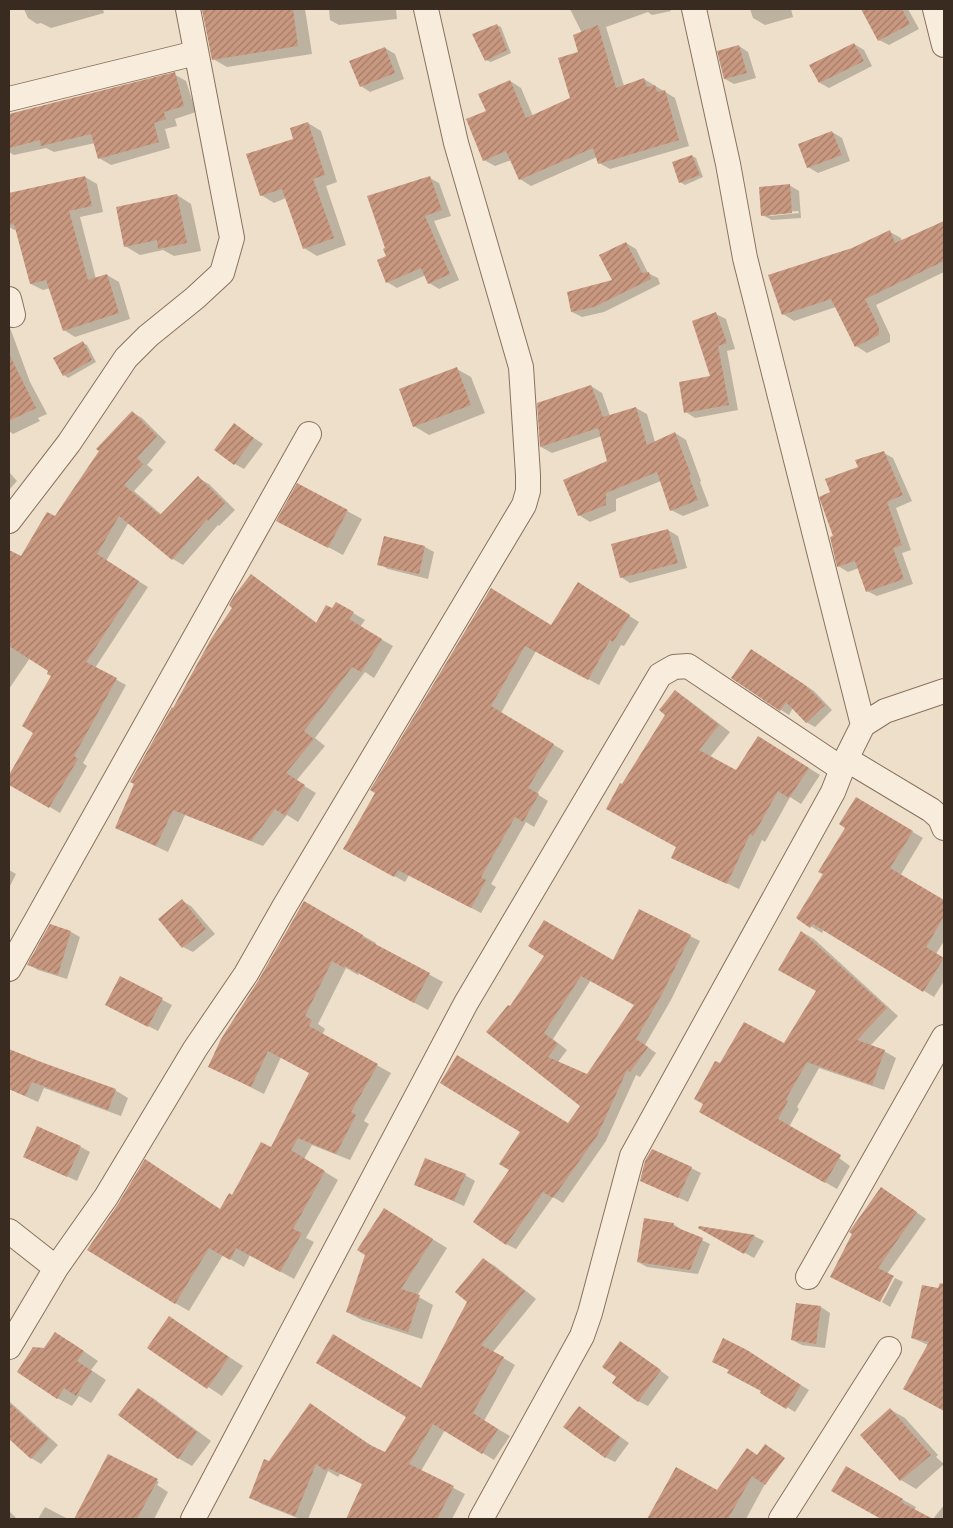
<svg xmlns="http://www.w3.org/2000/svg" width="953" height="1528" font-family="'Zilla Slab',serif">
  <defs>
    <pattern id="building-hatch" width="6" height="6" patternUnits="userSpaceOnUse" patternTransform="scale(1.25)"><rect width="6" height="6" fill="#c99880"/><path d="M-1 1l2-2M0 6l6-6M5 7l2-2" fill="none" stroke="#a47c68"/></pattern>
  </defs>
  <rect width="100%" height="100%" fill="#eddfc9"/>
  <path fill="#0003" fill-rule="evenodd" d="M24,9h79l1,4 -53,15 -10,-5 -4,1 -9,-6z
    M202,9h103l7,45 -85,13 -14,-8z
    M329,9h67l1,10 -58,6 -9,-5z
    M570,9h100l1,2 -19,4 -4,-3 -42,15 18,59 20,-7 31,19 14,48 -79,23 -11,-6 -2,-6 -66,29 -11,-7 -9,-19 -16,6 -11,-6 3,-49 23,-30 11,7 12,28 39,-17 10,-66z
    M750,9h41l2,8 -28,8 -12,-7z
    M872,9h36l11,20 -30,16 -10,-5 -15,-27z
    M497,25l4,2 10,26 -20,9 -5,-2z
    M854,44l10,6 8,16 -43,22 -9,-5z
    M739,46l9,6 8,26 -22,6 -9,-5z
    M385,48l10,6 9,25 -34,13 -9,-6z
    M174,74l12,7 10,31 -21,7 2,7 -12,3 5,19 -59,17 -12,-7 -4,-15 -41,9 -8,-4 -32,7 -5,-3v-37z
    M308,123l13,8 16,51 -11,4 20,59 -29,11 -13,-8 -18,-50 -12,5 -13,-8 33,-55z
    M832,132l10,6 8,23 -32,12 -10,-6z
    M692,156l4,2 7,19 -18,8 -5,-3z
    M85,177l12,7 6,28 -23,5 16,62 11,-4 12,7 11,37 -55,18 -11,-7 -14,-42 -7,2 -12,-6 -14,-55 -3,1 -5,-3v-33z
    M430,178l9,5 12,33 -17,5 25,59 -20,9 -10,-6 -3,-8 -29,13 -10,-6z
    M789,185l10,6 2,27 -29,2 -10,-5zM798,211l1,2 -29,3v-3z
    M177,195l14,9 10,47 -27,5 -11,-6 -23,5 -15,-9z
    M944,222v50l-68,33 14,30v7l-23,11 -11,-7 -20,-39 -42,14 -11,-7 69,-65 38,-17 11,6 1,3z
    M626,243l10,6 12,24 10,5 2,6 -56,28 -22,5 -10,-5 42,-31z
    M716,314l10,5 9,30 -8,2 11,59 -43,8 -9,-6 26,-35z
    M9,325l21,57 17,32 -9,4 2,3 -27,13 -4,-3z
    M83,343l4,2 9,17 -28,16 -4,-3z
    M457,369l14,8 14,36 -56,22 -15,-9z
    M591,386l11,7 8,23 26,-8 11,6 8,28 20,-9 11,7 15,41 -1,1 9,24 -26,10 -12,-6 -10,-29 -45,18v12l-26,11 -11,-7 30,-54 -7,-25 -50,17 -11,-6 -3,-43z
    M132,412l10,6 24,24 -19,23 6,5 -19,21 28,24 36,-37 11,6 26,26 -16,16 -1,-1 -35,40 -10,-6 -44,-37 -23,39 42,26 -53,81 31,17 -43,78 4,3 -27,47 -51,-30v-5l26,-45 18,-57 -3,-6 -20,-12 -21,31v-126l5,-10 8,4 33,-40z
    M234,425l29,19 -19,25 -9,-5z
    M884,453l9,5 19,43 -16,7 15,42 -9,3 11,31 -36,12 -10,-5 -8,-23 -11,4 -10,-6 -6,-73 27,-26z
    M9,472l8,9 -8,9z
    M298,485l64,34 -19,36 -51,-27z
    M668,530l10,6 9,32 -57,15 -9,-6z
    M385,538l40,9 9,5 -6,27 -40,-10 -9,-5z
    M251,576l12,7 54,40 15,-13 4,-7 29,17 -5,7 33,19 -19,32 -9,-6 -50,66 10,8 -29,35 20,12 -18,29 -11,-7 -24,31 -78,-31 -17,37 -52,-24 58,-118z
    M491,589l60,38 37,-37 51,32 -15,24 -3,-1 -22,40 -63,-34 -35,62 63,38 -27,43 11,7 -14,26 -8,-5 -35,62 5,3 -15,26 -72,-38 -4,7 -60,-34z
    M759,655l55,36 18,19 -17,17 -9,-5 -13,-14 -4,7 -8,-5z
    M676,692l11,7 43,33 -20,25 26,14 34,-27 50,31 -19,29 -11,-7 -25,45 -3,-2 -23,49 -67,-32 6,-10 -56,-61 45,-72z
    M857,799l66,39 -23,38 44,25v40l-8,13 8,5v22l-10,16 -110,-68 -2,4 -25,-15 28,-44 22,-46z
    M9,870l7,4 -7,14z
    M182,901l9,5 24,28 -22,18 -10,-5z
    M305,903l71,40 -1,2 68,37 -15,28 -69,-37 -1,2 -12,-7 -28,56 7,5 -3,6 69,38 -27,48 5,3 -19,36 -38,-15 -8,14 34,21 -32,58 8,4 -20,37 -44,-24 -6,12 -21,-12 -34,56 -14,-8 46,-93 50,-61 39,-76 -29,-16 -17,37 -55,-28z
    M71,932l9,5 -13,42 -29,-9 -9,-5z
    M802,932l12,7 84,77 -28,30 14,5 12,7 -12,32 -65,-22 -22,39 2,2 -10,18 52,30 -2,1 11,8 -13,23 -136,-77 20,-47 63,-20 34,-54z
    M690,936l10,5 -29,59 -26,45 11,8 -16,24 -4,-2 -30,66 -43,62 -10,-6 -37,52 -10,-5 63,-119 13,-20 -72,-97 104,-47zM591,980l45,24 -48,72 -30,-14 9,-12 -14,-11z
    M121,978l51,27 -14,26 -42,-21z
    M9,1050l31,14 75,26 13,8 -7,18 -77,-28 -6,14 -29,-13z
    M81,1147l9,5 -13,29 -52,-24z
    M691,1168l10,5 -13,29 -47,-22z
    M465,1175l10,6 -11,25 -49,-22z
    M891,1194l35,25 -39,55 -46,8z
    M398,1218l49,30 -30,48 16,9 -11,34 -60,-19 -15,-8z
    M673,1224l8,5v1l29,14 -12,30 -51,-7 -9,-5z
    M700,1228l54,8 10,5 -10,17z
    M483,1259l12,7 41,33 -43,53 22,13 -31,56 26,15 -16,24 -49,-30 -24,41 44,23 -13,25h-16l-5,-2 -1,2h-82l15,-35 -22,-11 -3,4 -10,-6 -20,48h-8l-38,-15 -12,-7 20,-34 52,-51 53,36 10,6 22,-37 62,-116z
    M895,1278l8,4 -13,25 -8,-5z
    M923,1287l21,4v119l-27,-15 11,-50 -16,-7z
    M821,1307l9,6 -5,35 -23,-3 -10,-5z
    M169,1318l74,48 -21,30 -74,-48z
    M69,1341l29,20 -7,9 15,10 -15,23 -12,-7 -7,10 -15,-8 -13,-49z
    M630,1348l39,29 -21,29 -10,-5 -20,-24z
    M755,1357l54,33 -14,22 -33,-20z
    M138,1390l15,8 58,43 -19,25 -14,-8z
    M9,1401l49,44 -17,19 -10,-6 -22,-21z
    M579,1407l50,36 -14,19 -10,-5z
    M891,1410l14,8 33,37 -2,2 8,7 -28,25 -15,-9 -39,-45z
    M746,1452l26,19 -26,48h-99l7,-10 64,-18z
    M109,1456l50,26 -2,3 11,7 -14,27h-78z
    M846,1468l70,39 -2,4 16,8h-46l-51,-29z
    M944,1505v14h-11z
    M45,1507l23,12h-30z
    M9,1511l8,8h-8z"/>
  <path fill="url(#building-hatch)" fill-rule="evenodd" d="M202,9h91l5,37 -86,14z
    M861,9h41l8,15 -32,17z
    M497,24l10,26 -22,11 -13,-27z
    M598,25l18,63 28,-10 3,9 8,-2 2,7 8,-2 14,50 -81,24 -5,-16 -74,32 -13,-29 -23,10 -17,-42 20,-8 -8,-17 32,-14 16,38 44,-20 -12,-40 20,-6 -5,-17z
    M854,43l10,18 -45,22 -10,-18z
    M739,45l8,28 -23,6 -7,-28z
    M385,47l10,26 -35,14 -11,-26z
    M175,72l9,34 -20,6 2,7 -12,4 5,19 -61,17 -7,-25 -50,12 -1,-6 -31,8v-34z
    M308,122l17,53 -12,4 21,59 -31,11 -21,-60 -22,7 -14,-42 47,-15 -3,-11z
    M832,131l10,24 -35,13 -9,-24z
    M692,155l8,20 -21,8 -7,-21z
    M85,176l7,30 -23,5 19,69 19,-6 12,39 -56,18 -17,-51 -16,4 -16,-60 -5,1v-32z
    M430,176l12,34 -17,6 25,58 -22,10 -7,-16 -35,15 -9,-23 9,-4 -3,-7 2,-1 -18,-52z
    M790,184l2,29 -31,3 -2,-29z
    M177,194l10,49 -29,6 -1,-9 -33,7 -8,-40z
    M944,221v40l-79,38 14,29v7l-24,12 -24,-48 -49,16 -14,-40 84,-27 38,-18 5,13z
    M626,242l16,31 7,-1 2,7 -57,28 -23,5 -4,-20 45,-12 -13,-25z
    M716,312l11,31 -9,3 11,59 -45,8 -5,-31 31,-6 -18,-55z
    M83,341l9,19 -29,16 -10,-18z
    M9,354l27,54 -27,13z
    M457,367l14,38 -58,22 -14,-38z
    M591,385l12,32 33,-10 11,38 28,-13 16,43 -2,1 9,24 -28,11 -13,-39 -51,21v12l-28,11 -15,-36 44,-19 -9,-33 -58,19 -3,-44z
    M132,411l25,25 -20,22 6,6 -19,21 36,30 38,-39 27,27 -17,18 -1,-2 -35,41 -53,-44 -22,38 42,27 -53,81 31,16 -43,78 4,3 -29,49 -40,-23v-10l24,-42 -11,-7 29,-50 -4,-2 1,-3 -39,-25v-96l12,6 26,-44 8,4 44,-65 -3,-2z
    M234,423l20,15 -20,27 -20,-15z
    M884,451l19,44 -16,7 15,43 -9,3 11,31 -38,13 -11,-31 -18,6 -7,-30 3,-1 -14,-39 11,-5 -5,-13 33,-12 -3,-7z
    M297,483l51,27 -20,38 -52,-27z
    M668,529l10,34 -58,15 -9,-34z
    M384,536l41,10 -6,28 -42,-9z
    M251,574l65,49 10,-18 6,3 4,-6 18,10 -5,7 33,20 -21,33 -9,-5 -48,64 10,8 -28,34 19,12 -20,31 -10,-7 -24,32 -78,-31 -17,36 -41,-18 19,-44 -4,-2 42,-75 1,1 38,-69 21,-31 -3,-3 5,-9z
    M578,582l52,33 -17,27 -3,-2 -22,40 -63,-34 -34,60 63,38 -26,44 11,6 -16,28 -8,-5 -34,60 5,3 -15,28 -73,-38 -4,7 -51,-28 32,-56 -5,-3 121,-202 60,37z
    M751,649l54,36 20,20 -19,18 -20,-21 -6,9 -49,-33z
    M675,690l44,35 -20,25 37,20 22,-34 51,32 -20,30 -11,-7 -25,45 -3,-2 -23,50 -56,-26 5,-11 -70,-38 14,-26 2,1 43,-69 -6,-5z
    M856,797l57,34 -23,37 54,32v16l-18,31 18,11 -21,34 -110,-68 -3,4 -14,-10 27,-44 -5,-2 27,-44 -6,-4z
    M182,899l24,30 -24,19 -24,-29z
    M304,901l59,34 -1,2 68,36 -16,30 -69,-37 -1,2 -12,-7 -27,55 7,4 -3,6 69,38 -27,48 5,3 -20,39 -38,-16 -7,12 34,21 -32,58 9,4 -22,39 -44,-24 -6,12 -21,-12 -34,56 -88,-54 31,-46 27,-45 75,50 9,-16 3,2 29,-53 10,5 38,-74 -41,-22 -17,36 -43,-20 13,-28 37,-58z
    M639,909l52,26 -29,59 -26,45 12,8 -18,25 -3,-2 -30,66 -44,62 -10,-6 -37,53 -33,-23 36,-52 -10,-6 21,-32 -80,-49 17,-28 111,68 12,-17 -94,-74 22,-27 2,1 34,-50 -16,-10 16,-26 69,40zM581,976l53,29 -47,69 -39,-17 10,-13 -14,-11z
    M50,924l21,7 -13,44 -31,-10z
    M801,931l86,77 -30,32 28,10 -13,35 -65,-23 -21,37 2,2 -10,18 63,36 -16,28 -126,-71 4,-8 -9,-5 21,-38 5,2 24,-41 40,21 32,-52 -38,-21z
    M120,976l43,22 -15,29 -43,-22z
    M9,1049l32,13 75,27 -8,21 -76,-28 -7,14 -16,-7z
    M37,1126l44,20 -14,31 -44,-20z
    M652,1149l40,18 -14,31 -38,-17 5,-20z
    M425,1158l41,16 -12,27 -40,-16z
    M881,1187l36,25 -39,56 16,8 -14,26 -50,-25 22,-43 -3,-2z
    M384,1208l49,31 -32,50 19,6 -12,37 -62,-20 19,-57 -8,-5z
    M644,1218l30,5 -1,3 30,12 -13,32 -53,-8z
    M699,1226l56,9 -11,19 -46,-26z
    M483,1258l42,33 -44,54 23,12 -31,56 25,16 -16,25 -49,-30 -24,40 45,22 -17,33h-91l16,-35 -34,-16 -2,3 -10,-7 -21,52 -46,-18 15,-39 5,2 41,-58 58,41 17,8 21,-35 -90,-54 17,-29 88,54 46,-86 -12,-10z
    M940,1283l4,1v127l-41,-22 26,-47 -18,-4 11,-53 16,3z
    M796,1303l25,3 -5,38 -25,-4z
    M169,1316l60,41 -22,32 -60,-41z
    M55,1332l29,19 -7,10 15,10 -16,25 -12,-8 -7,11 -40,-27 16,-25 11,1z
    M723,1338l24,12 54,35 -15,24 -26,-16 1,-2 -34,-18 2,-3 -17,-8z
    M620,1341l41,29 -23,32 -26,-19 4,-6 -14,-10z
    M138,1388l59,44 -19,27 -60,-44z
    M9,1403l40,36 -18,20 -22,-20z
    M579,1406l41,31 -15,21 -42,-31z
    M890,1408l41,47 -31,26 -40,-46z
    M765,1444l20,14 -20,27 -13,-9 -24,43h-81l29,-52 41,23 30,-42 10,7z
    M108,1454l50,25 -21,40h-63z
    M846,1466l57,33 -2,3 32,17h-52l-50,-28z"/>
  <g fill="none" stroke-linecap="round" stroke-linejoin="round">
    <g stroke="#89715e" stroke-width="26">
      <path id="street" d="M694,9l34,155 17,94 118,467
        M935,9l9,36
        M9,99l187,-46
        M9,299l4,16
        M9,521l60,-78 57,-85 22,-22 47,-38 27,-25 10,-35 -44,-229
        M846,759l85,51 9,8 4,10
        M9,969l300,-535
        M9,1231l47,37
        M808,1277l136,-240
        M9,1347l47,-79 50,-71 89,-148 51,-75 38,-67 240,-402 4,-14v-16l-7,-108 -65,-224 -30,-134
        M193,1519l273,-516 194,-328 14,-8 14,-1 154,103
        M481,1519l101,-183 8,-23 42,-157 201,-364 13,-33 17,-34 22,-14 59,-20
        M781,1519l108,-170"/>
    </g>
    <use href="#street" stroke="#f8eddc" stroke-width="24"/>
  </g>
  <rect width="953" height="1528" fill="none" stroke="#3a2b21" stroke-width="20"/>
</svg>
